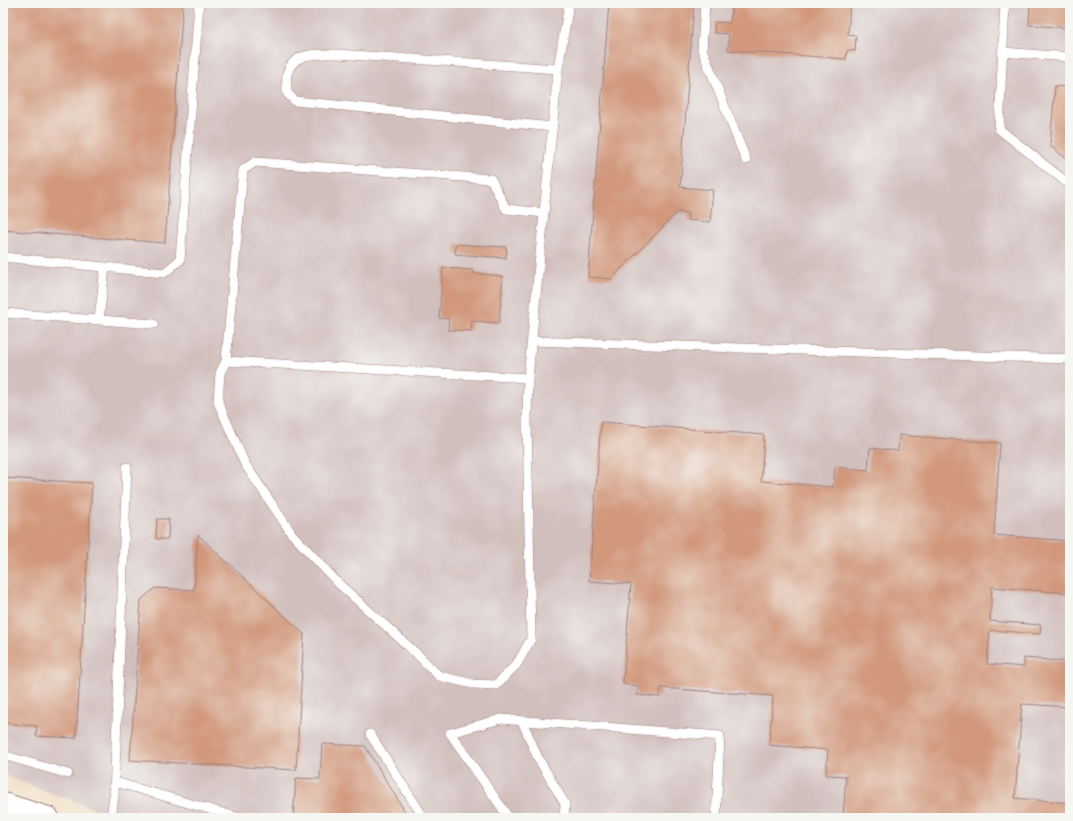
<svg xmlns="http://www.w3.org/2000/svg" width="1073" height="821" font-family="Sriracha,sans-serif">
  <rect width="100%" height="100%" fill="#f6f6f2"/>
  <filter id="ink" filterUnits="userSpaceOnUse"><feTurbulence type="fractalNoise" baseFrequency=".025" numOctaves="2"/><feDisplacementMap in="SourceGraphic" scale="8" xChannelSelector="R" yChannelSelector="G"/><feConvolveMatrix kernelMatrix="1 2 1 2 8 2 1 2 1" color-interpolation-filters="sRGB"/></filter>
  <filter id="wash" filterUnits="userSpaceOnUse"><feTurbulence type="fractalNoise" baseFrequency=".012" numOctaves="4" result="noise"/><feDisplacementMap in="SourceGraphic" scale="16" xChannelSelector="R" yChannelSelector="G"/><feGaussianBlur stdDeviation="0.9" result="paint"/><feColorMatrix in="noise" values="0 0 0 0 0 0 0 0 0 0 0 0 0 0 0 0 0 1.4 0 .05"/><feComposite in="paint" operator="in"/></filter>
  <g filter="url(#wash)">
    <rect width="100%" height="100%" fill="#f2ddc0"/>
    <path fill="#d1bfbd" d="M3,3h1067v815h-951l-116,-43z"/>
    <g id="blocks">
      <path fill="#d1987b" d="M3,3h180l-18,240 -162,-13z
        M609,3h85l-14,184 33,3 -3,32 -23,-2 1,-7 -10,-1 -67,67 -23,-2z
        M732,3h118l-2,32 8,1 -1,15 -8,-1 -1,9 -118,-9 1,-16 -15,-1 1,-11 15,1z
        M1030,3h40v25l-41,-3z
        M1055,86l15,1v74l-20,-15z
        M456,244l50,3 1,7h-1v4l-51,-4z
        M443,268l30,2v3l30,3 -4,47 -27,-2 -1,10 -23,-1 1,-11 -10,-1z
        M601,422l163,13 -3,46 72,6 2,-20 33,3 2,-22 28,3 1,-16 101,8 -6,92 76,6v52l-78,-6 -2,34 51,4 -1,9 -50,-4 -3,34 37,3v-9l46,4v45l-48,-3 -7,94 55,5v15h-227l3,-42 -20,-1 2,-25 -59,-5 4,-49 -112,-8 -1,9 -23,-2 1,-9 -15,-2 8,-100 -42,-3z
        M3,478l89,5 -16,255 -40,-2 1,-10 -34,-3z
        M157,519h12l-1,20h-12z
        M198,535l106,99 -8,136 -166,-10 11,-160 14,-12 39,2z
        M322,744l43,2 44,72h-116l3,-40 24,1z"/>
    </g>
  </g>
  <g filter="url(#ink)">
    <use href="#blocks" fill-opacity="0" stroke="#9e7e76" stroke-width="1"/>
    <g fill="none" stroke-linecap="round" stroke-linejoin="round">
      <g stroke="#9e7e76" stroke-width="10">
        <path id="service" d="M705,3l-3,46 44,111
          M1005,3l-6,126 71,56
          M1002,52l68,5
          M553,127l-258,-26 -8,-8c0,-6 -1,-13 0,-19 6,-23 31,-20 50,-20l221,15
          M3,257l161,16 16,-13 19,-257
          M3,313l151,11
          M99,320l6,-53
          M532,341l538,18
          M226,361l17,-191 12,-8 236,17 15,30 38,4
          M528,378l-302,-17 -6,12 -2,29 27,62 47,70 46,49 79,71 22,22 34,8 23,1 21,-21 14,-25 -4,-220 1,-41 30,-309 11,-66
          M522,721l16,37 27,46 -1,14
          M370,734l54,84
          M3,755l65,19
          M115,782l125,36
          M111,818l3,-22 13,-329
          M509,818l-59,-85 51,-14 219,17 -4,82"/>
      </g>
      <g stroke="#9e7e76" stroke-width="24">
        <path id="tertiary" d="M3,804l45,14"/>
      </g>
      <use href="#service" stroke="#fff" stroke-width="9"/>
      <use href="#tertiary" stroke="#fff" stroke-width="22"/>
    </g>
  </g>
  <rect width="1073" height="821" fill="none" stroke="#f6f6f2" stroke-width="16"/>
</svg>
